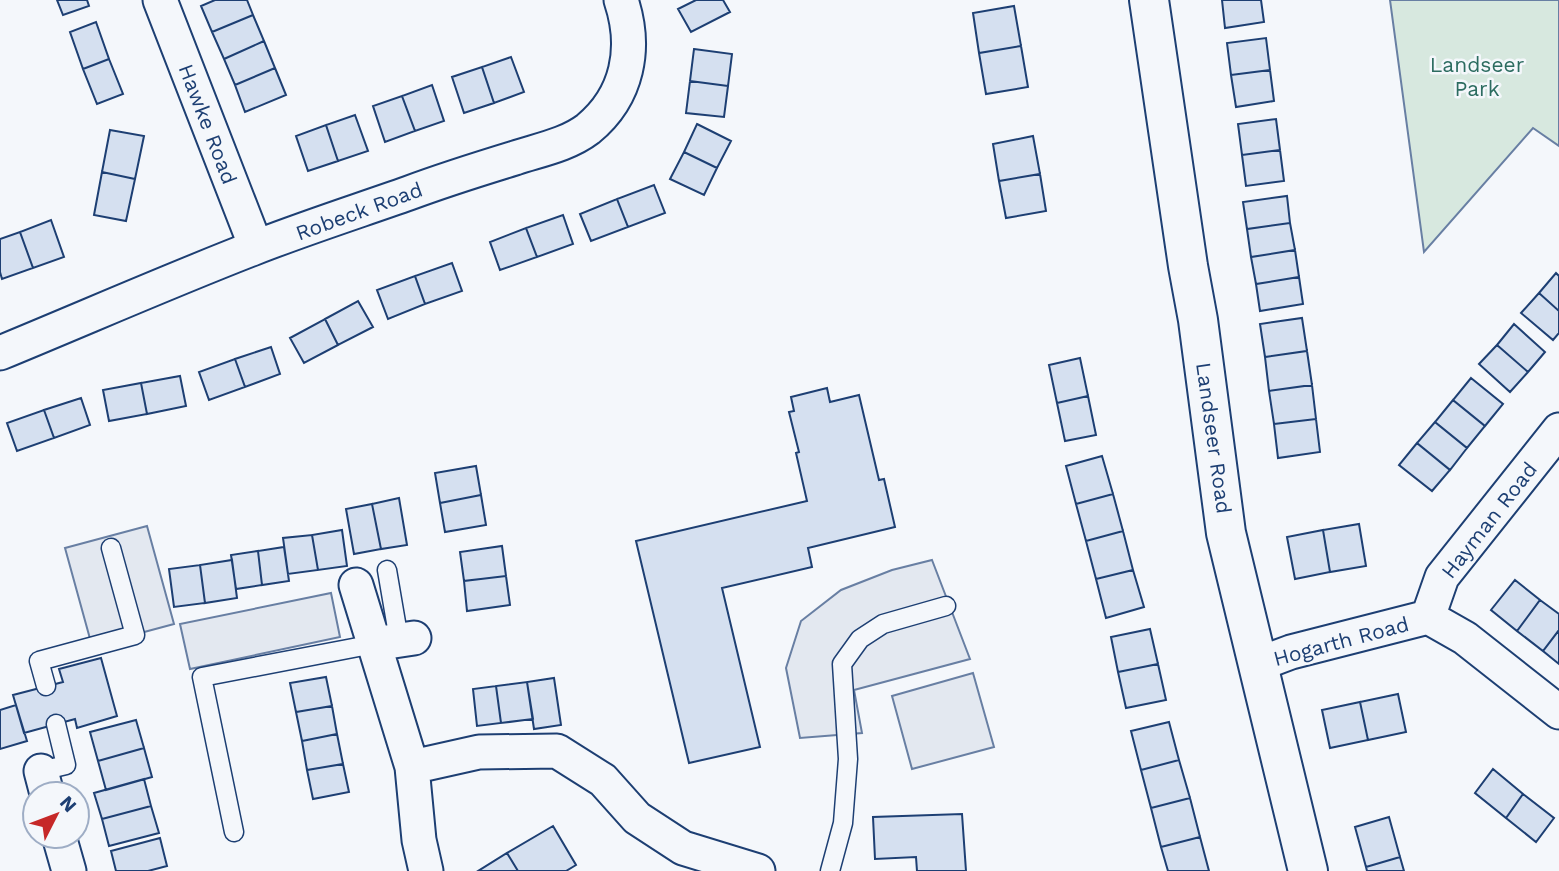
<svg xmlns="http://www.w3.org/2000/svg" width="1559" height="871" font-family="'Work Sans',sans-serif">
  <rect width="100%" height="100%" fill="#f4f7fb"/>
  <path fill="#d7e8df" stroke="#687fa3" stroke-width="2" d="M1390,0h169v146l-26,-18 -109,124z"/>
  <path fill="#e3e8f0" stroke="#687fa3" stroke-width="2" d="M147,526l27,98 -82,22 -27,-98z
    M932,560l38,99 -116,31 8,43 -62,5 -14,-70 15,-47 40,-31 51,-20z
    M331,593l9,44 -150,32 -10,-45z
    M973,673l21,74 -82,22 -20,-73z"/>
  <path fill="#d5e0f0" stroke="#1d3f73" stroke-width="2" d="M57,0h30l2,6 -26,9z
    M215,0h32l6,15 -41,17 -11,-26z
    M696,0h27l7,12 -39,20 -13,-23z
    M1222,0h39l3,22 -39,6z
    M1014,6l7,40 -42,7 -6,-40z
    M253,15l11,26 -40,18 -12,-27z
    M96,22l13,37 -26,10 -13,-37z
    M1266,38l4,32 -39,5 -4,-32z
    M264,41l11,27 -40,17 -11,-26z
    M1021,46l7,41 -42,7 -7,-41z
    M694,49l38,5 -4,32 -38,-5z
    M511,57l13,35 -30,11 -12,-36z
    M109,59l14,35 -26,10 -14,-35z
    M482,67l12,36 -30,10 -12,-36z
    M275,68l11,27 -41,17 -10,-27z
    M1270,70l4,31 -38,6 -5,-32z
    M690,81l38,5 -4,31 -38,-4z
    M432,85l12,36 -29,10 -13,-35z
    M402,96l13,35 -30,11 -12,-36z
    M355,115l13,36 -30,10 -12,-36z
    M1276,119l4,31 -38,5 -4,-31z
    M697,124l34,17 -14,27 -33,-16z
    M326,125l12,36 -30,10 -12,-35z
    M110,130l34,6 -9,43 -33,-7z
    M1033,136l7,38 -41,7 -6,-37z
    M1280,150l4,31 -38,5 -4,-31z
    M684,152l33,16 -13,27 -34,-16z
    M102,172l33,7 -9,42 -32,-6z
    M1040,174l6,37 -40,7 -7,-37z
    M654,185l11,28 -37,14 -11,-28z
    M1287,196l3,27 -43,6 -4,-27z
    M617,199l11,28 -37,14 -11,-27z
    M563,215l10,29 -36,13 -11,-29z
    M51,220l13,37 -31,11 -13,-36z
    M1290,223l5,27 -44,7 -4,-28z
    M526,228l11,29 -37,13 -10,-28z
    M20,232l13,36 -31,11 -2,-7v-33z
    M1295,250l4,27 -43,7 -5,-27z
    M452,263l10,28 -37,13 -10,-28z
    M1556,273l3,3v35l-20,-18z
    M415,276l10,28 -37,15 -11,-29z
    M1299,277l4,27 -43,7 -4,-27z
    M1539,293l20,18v22l-6,7 -32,-27z
    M358,301l15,26 -35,18 -13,-26z
    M1302,318l5,33 -42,6 -5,-33z
    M325,319l13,26 -34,18 -14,-25z
    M1514,324l31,28 -17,20 -31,-27z
    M1497,345l31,27 -18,20 -31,-28z
    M271,347l9,27 -35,13 -10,-28z
    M1307,351l5,34 -43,6 -4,-34z
    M1080,358l8,38 -31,7 -8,-38z
    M235,359l10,28 -36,13 -10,-28z
    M180,376l6,30 -39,8 -6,-31z
    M1471,378l32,26 -18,22 -32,-26z
    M141,383l6,31 -38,7 -6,-31z
    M1312,385l4,34 -42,5 -5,-33z
    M827,388l3,14 29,-7 20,85 5,-1 11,48 -87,21 4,19 -90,21 38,159 -71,16 -53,-222 171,-40 -11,-48 3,-1 -10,-40 5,-1 -3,-14z
    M1088,396l8,39 -31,6 -8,-38z
    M81,398l9,27 -36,13 -10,-28z
    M1453,400l32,26 -18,22 -32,-26z
    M44,410l10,28 -37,13 -10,-28z
    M1316,419l4,33 -42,6 -4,-34z
    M1435,422l32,26 -17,22 -33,-27z
    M1417,443l33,27 -18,21 -33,-26z
    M1102,456l11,38 -37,10 -10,-38z
    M476,466l5,29 -41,8 -5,-30z
    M1113,494l10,37 -37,10 -10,-37z
    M481,495l5,30 -41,7 -5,-29z
    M399,498l8,47 -26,4 -9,-45z
    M372,504l9,45 -27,5 -8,-45z
    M1359,524l7,42 -36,6 -7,-42z
    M342,530l5,36 -29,4 -6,-35z
    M1323,530l7,42 -35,7 -8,-42z
    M1123,531l10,39 -37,9 -10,-38z
    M312,535l6,35 -30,4 -5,-36z
    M502,546l4,30 -42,5 -4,-29z
    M284,547l5,34 -27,4 -4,-34z
    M258,551l4,34 -26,4 -5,-34z
    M232,560l5,38 -32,5 -5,-38z
    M200,565l5,38 -31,4 -5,-38z
    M1133,570l11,37 -38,11 -10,-39z
    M506,576l4,29 -43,6 -3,-30z
    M1515,580l25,20 -23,31 -26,-21z
    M1540,600l19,14v16l-16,21 -26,-20z
    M1150,629l8,35 -40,8 -7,-35z
    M1559,630v34l-16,-13z
    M101,658l16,58 -40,12 -2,-9 -51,14 -11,-38 50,-13 -4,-13z
    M1158,664l8,36 -40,8 -8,-36z
    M326,677l6,29 -36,6 -6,-29z
    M554,678l7,47 -27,4 -7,-47z
    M527,682l6,37 -32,4 -5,-37z
    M496,686l5,37 -24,3 -4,-37z
    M1398,694l8,38 -38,8 -8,-38z
    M1360,702l8,38 -38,8 -8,-38z
    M16,705l11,36 -27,8v-39z
    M332,706l5,28 -35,7 -6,-29z
    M136,720l8,28 -46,13 -8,-29z
    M1169,722l10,38 -38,10 -10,-39z
    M337,734l6,30 -36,6 -5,-29z
    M144,748l8,29 -46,13 -8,-29z
    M1179,760l11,38 -39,10 -10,-38z
    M343,764l6,28 -36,7 -6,-29z
    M1493,769l30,25 -17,24 -31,-25z
    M144,779l7,27 -49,13 -8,-26z
    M1523,794l31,24 -18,24 -30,-24z
    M1190,798l10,39 -39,10 -10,-39z
    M151,806l8,27 -50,13 -7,-27z
    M962,814l4,57h-49l-1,-14 -41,2 -2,-42z
    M1389,817l11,40 -34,10 -11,-40z
    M553,826l23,39 -10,6h-48l-11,-18z
    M1200,837l9,34h-41l-7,-24z
    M160,838l7,28 -19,5h-32l-5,-20z
    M507,853l11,18h-40z
    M1400,857l4,14h-37l-1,-4z"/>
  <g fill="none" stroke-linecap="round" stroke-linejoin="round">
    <g stroke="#1d3f73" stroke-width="21">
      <path id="lane" d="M387,570l12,70
        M46,686l-7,-25 96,-26 -24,-87
        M41,771l25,-6 -10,-41
        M234,832l-32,-155 172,-33
        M830,871l13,-48 5,-64 -6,-95 18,-25 23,-15 63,-18"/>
    </g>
    <g stroke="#1d3f73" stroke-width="37">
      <path id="street" d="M160,0l96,247
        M0,353c85,-35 169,-72 254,-105 51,-20 104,-37 155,-55 35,-13 70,-24 106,-35 24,-8 52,-13 73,-29 40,-33 49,-81 33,-129
        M356,585l56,182 7,73 7,31
        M1428,617l14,-40 117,-147
        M374,644l40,-6
        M1259,664l32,-12 137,-35 37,21 94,74
        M412,767l67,-15 78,-1 46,29 34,38 46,30 75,23
        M41,771l6,23
        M59,836l10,35"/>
    </g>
    <g stroke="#1d3f73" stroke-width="42">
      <path id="secondary" d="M1149,0l39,266 10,54 28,213 82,338"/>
    </g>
    <use href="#lane" stroke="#f4f7fb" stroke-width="18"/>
    <use href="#street" stroke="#f4f7fb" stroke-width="33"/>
    <use href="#secondary" stroke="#f4f7fb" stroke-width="38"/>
  </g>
  <g text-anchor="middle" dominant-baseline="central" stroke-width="5" stroke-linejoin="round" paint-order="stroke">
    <g font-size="21" fill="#2c6c60" stroke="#f4f7fb">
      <text x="1477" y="64">Landseer<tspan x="1477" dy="24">Park</tspan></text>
    </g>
    <g font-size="21" fill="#1d3f73" stroke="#f4f7fb">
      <text transform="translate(208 124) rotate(69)">Hawke Road</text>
      <text transform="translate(359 211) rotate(-20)">Robeck Road</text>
      <text transform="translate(1214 438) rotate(82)">Landseer Road</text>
      <text transform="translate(1489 520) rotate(-52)">Hayman Road</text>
      <text transform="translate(1341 641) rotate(-15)">Hogarth Road</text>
    </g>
  </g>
  <g transform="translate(56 815) rotate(48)"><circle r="33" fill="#f4f7fb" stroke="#9eadc5" stroke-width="2"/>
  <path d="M0-5L12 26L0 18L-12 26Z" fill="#c62828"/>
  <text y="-10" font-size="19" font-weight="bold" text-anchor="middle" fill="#1d3f73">N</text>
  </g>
</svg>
